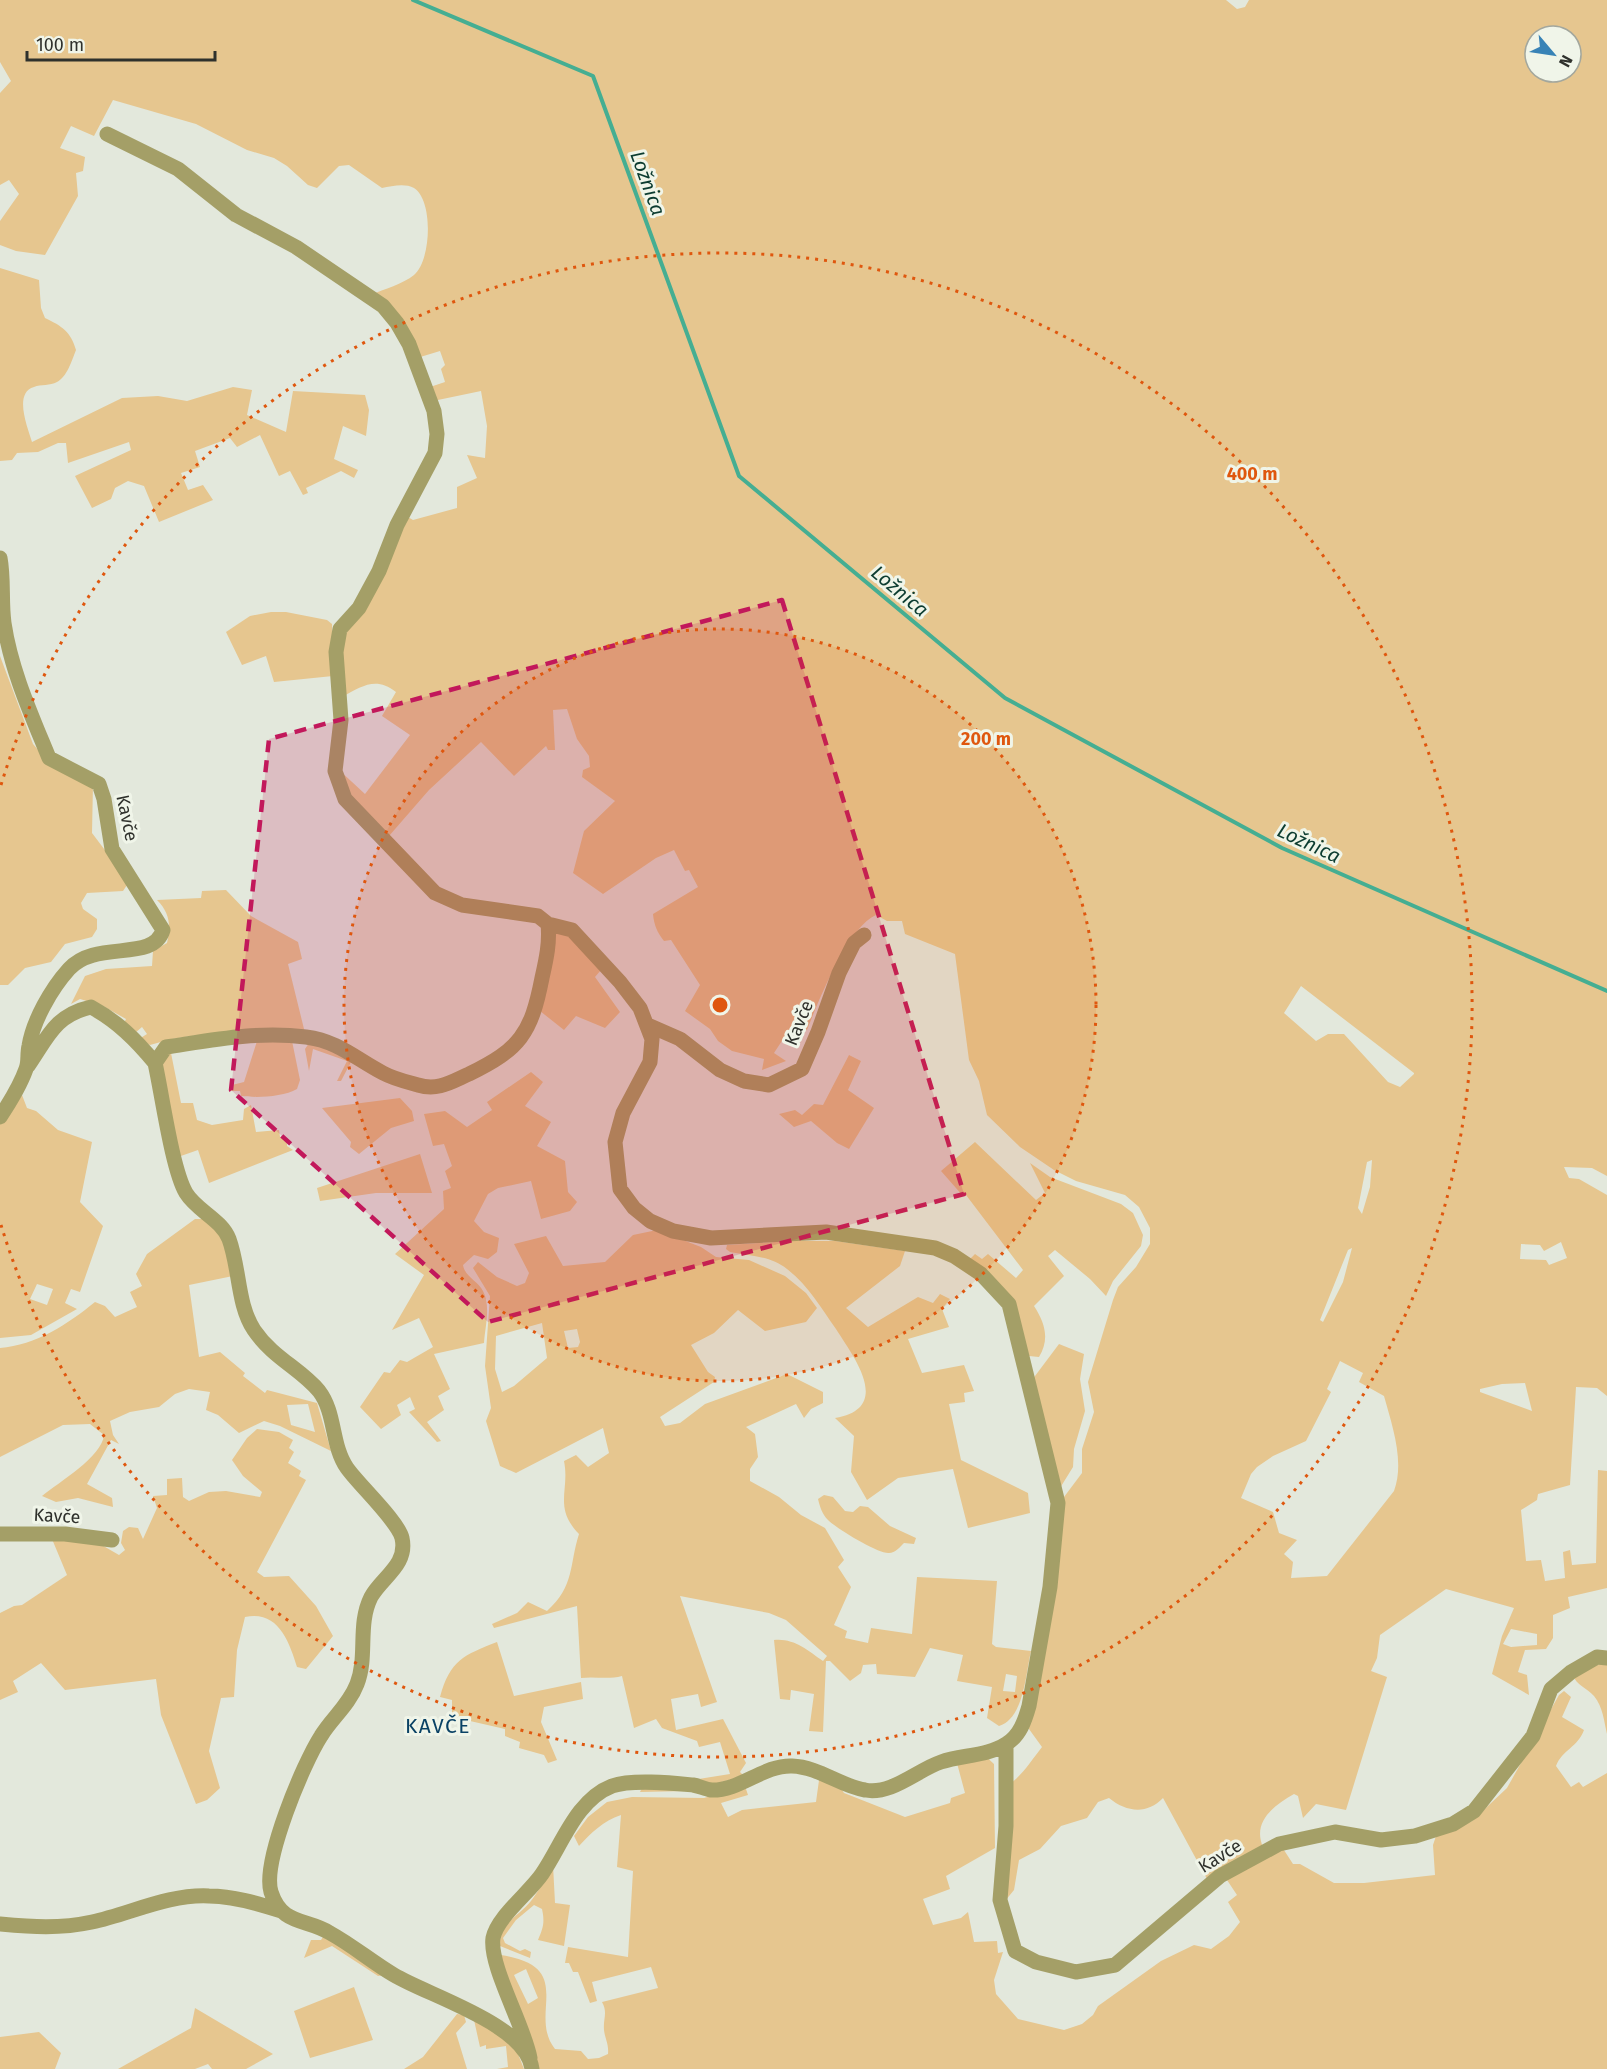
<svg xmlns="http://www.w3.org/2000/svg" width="1607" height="2069" font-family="'Fira Sans',sans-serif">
  <rect width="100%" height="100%" fill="#e3e8dc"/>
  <path fill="#e6c68f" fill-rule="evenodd" d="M0,0h1226l11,9 8,-2 4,-7h358v1176l-15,-8 -28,-1 5,11 10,1 28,16v201l-10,-8 -21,-1 -6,98 -32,9 -1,6 -16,10 5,51 15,-1 4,21 20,-3 -2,-26 7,-2 2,15 24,-2 2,-93 9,1v117l-39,9 2,11 -17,7v23l-7,11 -21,1 -7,22 9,3 2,20 -37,-21 10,-38 12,-28 -68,-19 -66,46 -3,23 -6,13 16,6 -41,133 -30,-6 -13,14 -5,-22 -4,-2c-20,11 -42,28 -31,53l-56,32 -44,-81c-16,17 -37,14 -54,0l-11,4 -11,16 -26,8 -21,23 -21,11 -5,30 -9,11 -1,-113c16,-9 27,-27 38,-41l-21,-29 43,-221 18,-24v-24l12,-37 -6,-30 25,-82 5,-13 18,-20 14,-23v-16l-11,-21 -14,-12 -49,-14 -22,-11 -34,-23 -33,-32 -8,-34 -10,-21 -14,-106 -50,-20 -3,-13h-15l-11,-6c-28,12 -58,87 -69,115l-14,-6 -19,29 12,8 -24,9 2,-11 -32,-8 -14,-10 -8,-12 -25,-18 15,-26 -29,-45 -7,1c-7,-9 -10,-16 -11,-27l45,-27 -9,-17 -4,1 -11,-21 -18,8 -53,36 -30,-21 11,-42 31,-30 -33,-24 1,-7 7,-3 -1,-11 -12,-17 -10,-30 -14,1 2,40h-7l-2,-4 -32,30 -33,-34 -52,48 -40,46 -41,-42 -10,-25 27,25 45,-59 -28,-19 14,-24c-20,-16 -34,-6 -54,5l-2,-51 63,-132 10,6 44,-12v-21l20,-9 -10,-23 18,3 2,-32 -6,-35 -48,10 -3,-14 15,-5 -4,-13 4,-4 -5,-14 -23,7 -46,-63c13,-6 32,-11 43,-20 17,-14 20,-74 0,-87 -9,-5 -22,-2 -32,0l-33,-23 -10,1 -22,22 -9,-3 -21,-19 -13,-8 -27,-8 -51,-26 -83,-24 -19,36 -23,-10 -11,22 25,9 -2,14 -7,2 2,23 -33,59 -29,-4 -16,-6v-24l19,-27 -10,-14 -9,5v-92l11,-12 -11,-19zM1535,36h36v36h-36zM1301,986l113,87v1l-14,13 -12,-5 -44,-48h-16l-12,7 -32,-28zM1372,1160l-2,27 -8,27 -4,-6 9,-46zM1561,1242l6,16 -18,7 -3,-5 -26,-1 1,-15 19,1 4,6zM1352,1248l-9,34 -20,40 -3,-2 28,-70zM1340,1361l23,12 -4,9 25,14c8,29 21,66 10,95l-67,85 -36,2 2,-16 -9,-8 13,-14 -18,-7 -6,-21 -32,-14 10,-24 6,-7 16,-11 33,-15 25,-49 -4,-3zM1525,1383l7,28 -52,-19v-3l22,-5zM1511,1629l26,5v11l-26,2 -8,-3z
    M0,268l39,12 2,28 4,10c17,8 26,14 31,32 -4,10 -9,27 -19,32 -7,4 -16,2 -23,5 -21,6 -6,41 -2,55l90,-44 36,-2 29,5 46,-14 19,3 -5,25 39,17 7,-41 72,4 4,15 -3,26 -23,-10 -9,33 24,11 -4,8 -13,-7 -35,17 2,5 -5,2 -13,-24 -11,5 -19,-41 -23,12 -7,-9 -35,13 5,16 -19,6 7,17 15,-5 10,15 -54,22 -15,-36 -16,-5 -13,7 -4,11 -19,9 -17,-32 56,-26 -2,-8 -61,21 -2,-20h-8l-20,9 -21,1 -5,7 -12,1z
    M271,612h15l41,8 5,4 1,52 -59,6 -8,-26 -24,9 -16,-33 24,-16z
    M0,656l33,88 13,15 47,25 -1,49 37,49 -6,9 -36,2 -6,10 2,6 14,10v10l-5,8 -27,7 -14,18 -26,6 -17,17h-8z
    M226,890l25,26 47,26 4,17 -14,5 17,69c-52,1 -105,-4 -155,12l-11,-6 8,-5 -5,-7 -7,6 -11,-10 2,-4 -23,-13 -23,-7 -9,5 14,-28 21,-7 46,-3 1,-15 14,-8c4,-17 3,-30 -10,-43l44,-2 1,-7z
    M554,932h11l36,38 -6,7 25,35 -15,16 -29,-12 -12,14 -29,-23z
    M258,1038l34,3 8,39 -3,9c-14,8 -40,9 -56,7l-1,-5h-9l1,-6 12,-3z
    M309,1043l44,15 -12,23h-4l10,-20 -34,-12 -4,22 -4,-22z
    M170,1048l11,55h12l4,17 15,5 31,-5 1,-11 7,-4 5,27 23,-2 1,7 7,4v5l6,4 -84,33 -11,-33 -20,7 -20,-86z
    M849,1055l12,6 -13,29 26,18 -25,41 -12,-6 -26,-22 -17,6 -15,-13 16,-4 7,5 12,-11 9,1z
    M531,1072l12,10 -18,24 26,16 -14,24 28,15 3,31 9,10 -7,9 -29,8 -10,-38 -33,7 -10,6 -14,27 10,11 15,6 -2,14 -9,7 -14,-4 -11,10c2,12 15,16 20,26 8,15 2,36 1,52l-50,11 16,35 -12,7 6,14 -17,12 14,19 -4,1 -28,-30 6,-3 -5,-12 -13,8 4,10 -20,14 -21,-22 24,-35 6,1 10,-13 7,2 26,-15 -14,-29 -27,12 32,-55 -29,-21 49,-45 -1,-18 8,-3 -6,-17 7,-5 -8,-22 -11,2 -9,-32 21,-3 22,16 25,-17 -5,-8z
    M22,1095l5,13 9,3 22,19 34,12 -12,60 23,24 -23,66 -9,-3 -6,14 12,6 -46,26 -31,3v-215zM37,1284l16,5 -6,16 -17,-6z
    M400,1098l12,13 2,10 -23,7 -32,26 -9,-7 1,-5 -29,-34z
    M975,1142l61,58 9,-7 -15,-30 20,14 71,27 12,9 10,22 -2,11 -28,35 -7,15 -16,-17 -35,-29 -7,6 16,20 -30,30c11,17 16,33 5,51l-10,-1 -10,-34 -49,-63 5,-5 7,5 6,-5 28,24 7,-8 -57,-75 -3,1 -22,-25z
    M420,1154l12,39h-56l-56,8 -3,-13z
    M195,1219h10l18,17 10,40 -44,9 10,72 21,-5 25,21 -2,3 22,17 2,-3 50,13 14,48 -51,-25 -16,-5 -25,12 -21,-18 -12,-5 4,-18 -21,-3 -14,5 -16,13 -29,5 -20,9 3,14 6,9 -8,-4 -24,44 25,14 1,9 -35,-9 -22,4 -14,-6c17,-14 60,-39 62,-61l-14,-11 -27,1 -63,32v-109c36,-3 68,-24 95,-46l10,4 10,11 22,-10 -7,-15 12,-6 -6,-12 11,-20zM308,1404l7,28 -24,-7 -4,-20z
    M657,1230l44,17 15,10 33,3 36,16 21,17 11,15 -11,14 -41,9 -27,-21 -24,23 -23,12 17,27 7,5 -1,5 -54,35 5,9 15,-3 25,-19 82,-30 36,18v11l-12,6 -7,9 -8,-14 -50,23 9,7 3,23 -8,12v12l29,16 22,18 24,13 19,32 -6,7 13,20 -17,38 13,6 -2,7 23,5 3,-15 41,6 5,-57 80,4 -5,63 4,3 35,4c-5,21 -7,68 -32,75l-12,-8 5,-31 -35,-6 6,-26 -33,-7 -15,29 -38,-3 -1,-10 -13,1 -2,8 -11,8 -20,-20h-4l-3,71 -14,-1 5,-37 -23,-4 -1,10 -10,-1 -6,-59c20,-2 33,10 49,21l4,-5 -41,-36 -17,-7 -89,-17 37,106 -16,5 -3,-13 -27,5 5,31 47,-11 23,44 -6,9 4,4 -56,15 -48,1 2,-4 88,-14 -10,-32 -21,5 -2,-6 -35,-13 -6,-9 -22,9 -12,-52c-15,4 -26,0 -41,2l-4,-72 -83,22 -2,-4 25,-11 11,-11 19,9c28,-25 22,-46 32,-77 -26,-27 -9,-43 -15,-73l12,-6 12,12 21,-14 -6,-25 -87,45 -16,-7 -14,-45 5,-13 -6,-42 5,-70 -17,-28 5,-6 19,15 20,9 8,-3 4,-10 -15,-29 32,-8 17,30 42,-4 28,-27zM542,1323l5,35 -33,28 -12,6 -7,-23 1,-33zM577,1329l3,13 -2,5 -10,1 -4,-17zM1006,1674l11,2 -2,16 -12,-1z
    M792,1241h43l70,10 -5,15 -54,42 22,19 50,-30 15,6 7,-9 10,5 -8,10 7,18 -41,12 14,34 42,-8 10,26 -10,2 1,9 -16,2 12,56 67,33 2,20 -62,15 -15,-59 -55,9 -31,22 -16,-28 3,-36 -19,-18c59,-10 18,-62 1,-89 -15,-21 -28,-44 -49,-60 -16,-13 -37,-13 -57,-17l-4,-3 1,-4z
    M1059,1344l25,10 -4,25 5,32 -11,38 -1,18 -13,21 -28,-108z
    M257,1429l22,3 14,8 -4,8 5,4 -6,11 13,8 -2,5 7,4 -49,92 7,5 25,-1 27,30 17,30 -27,33 -9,-2c-8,-26 -19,-57 -52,-50l-8,33 -3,47 -13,1 -12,53 11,37 -13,12 -11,4 -35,-89 -5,-36 -91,11 -24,-27 -28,18 5,11 -18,8v-87l14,-7 8,-1 45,-30 -15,-36 48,5 19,11 6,-5 -4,-7 2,-12 6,-4 9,1 5,11 14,-31 -4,-12 14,-1v-16l15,-1 1,19 6,4 20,-9 17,-1 34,6 2,-5 -19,-16 -11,-16 15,-22z
    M824,1495l9,2 12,14 8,1 7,-6 8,1 22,19 26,12 -2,6 -10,-1c-4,4 -9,10 -15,10 -11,1 -53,-25 -61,-33 -6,-6 -8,-13 -10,-21z
    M497,1642l17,54 67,-14 2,17 -39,8 -3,15 16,38 -9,3 -4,-8 -25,-7 1,-6 -15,-6v-7l-35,-8 -1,5 -17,-5v-21l-12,-3c10,-37 24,-42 57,-55z
    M1607,1661v73c-3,-13 -4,-27 -13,-38 -7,-8 -18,-11 -21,-21z
    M1564,1691l7,6 -9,20 22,13c-6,17 -22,20 -28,36l15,21 8,-5 4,5 24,-14v296h-1071l-36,-104 1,-10c77,12 26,59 54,94l26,2 7,8 11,-1 9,-4c1,-10 -3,-15 -4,-24 -1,-12 4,-17 -2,-28l56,-14 -7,-21 -59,15 5,19 -7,2 -12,-31h-5l-4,-9h-4l3,-16 60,10 5,-86 -16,-4 4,-52c-18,6 -30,18 -42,31l-5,-10 14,-19 19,-15 25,-5 72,1 41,-12 3,9 -27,8 7,14 14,-7 74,-8 4,-29 15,6 9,14 61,24 45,-14 1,-5 14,-5 -11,-41h27l13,12 1,84 -49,28 4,13 -27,10 10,26 28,-7 7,-6 6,30 23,-1 1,12 5,-1 -9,28 2,14 22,25 46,11 18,-6 11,-9 5,-9 63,-45 33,-16 17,4 18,-13 11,-14 -12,-20 9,-7 -12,-18 57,-30 11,17h7l34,19h30l71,-8 -2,-30 3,-9 36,-15 35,-33 52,-93zM526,1969l12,29 -10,6 -14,-29z
    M553,1865l2,38 15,2 -6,41 -26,-6c5,-12 7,-17 4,-31l-8,-4 -18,15 -13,18 2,5 15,8 5,-2 6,3 -1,6 -30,-12c-2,-22 19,-30 31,-45 8,-10 15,-24 22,-36z
    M325,1934l59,41 -6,1 -46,-30 -28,12 7,-18h10z
    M354,1987l19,53 -63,18 -16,-47z
    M195,2008l78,46 -27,15h-34l-4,-5 -13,5h-77l73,-41z
    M457,2014l7,1 2,7 -10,11 11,36h-63l19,-12z
    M474,2020l40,24 10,25h-27l11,-2 -2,-21 -20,3v-4l-6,2z
    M39,2032l22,21 -6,16h-55v-32z"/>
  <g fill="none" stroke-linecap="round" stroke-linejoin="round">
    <path stroke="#45ae92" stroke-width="4" d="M413,0l180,76 146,400 266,222 277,150 325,143"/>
    <path stroke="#a49f67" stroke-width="15" d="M107,134l71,35 58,46 60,32 87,59 14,17 12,21 25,67 3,23 -2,19 -38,72 -18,46 -20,37 -19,21 -4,23 5,68 -6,51 10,28 90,94 27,12 76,11 10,8c2,19 -2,36 -6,54 -11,56 -22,71 -73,96 -18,8 -31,17 -51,11 -11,-3 -24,-6 -35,-12 -27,-14 -45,-32 -77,-36 -49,-6 -93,3 -140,10l-11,16c7,31 17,106 31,130 11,18 35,26 43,46 11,30 8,65 25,91 19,28 47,39 65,61 17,22 12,54 28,77 12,17 51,53 55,70 6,27 -20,39 -31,59 -14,28 -3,59 -14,87 -8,21 -25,34 -36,52 -18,28 -59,126 -50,156 11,34 35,26 59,41 22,12 42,29 64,42 35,21 132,49 138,94
      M0,558c4,21 1,43 4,65 7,47 27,91 45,135l50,26 5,15 8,50 51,81c-10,33 -67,9 -94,39 -18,20 -36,52 -40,77 -2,8 0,16 -3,23 -6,17 -16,33 -26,48
      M648,1025l32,14 40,31 24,11 25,4 33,-16 16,-37 21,-59 15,-30 10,-8
      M28,1066c20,-29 27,-51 63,-59 26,14 45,33 64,56
      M0,1534h65l47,6
      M1006,1745v81l-6,74 15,51 21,11 40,10 39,-7 105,-89 59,-32 56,-12 46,8 34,-4 38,-12 21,-13 59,-75 18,-47 20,-17 26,-15 10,1
      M0,1924c32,3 60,5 92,-2 38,-8 76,-28 117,-26 24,0 48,7 72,15
      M530,2058c-6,-33 -41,-92 -37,-120 4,-21 37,-46 49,-64 20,-29 34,-74 70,-88 20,-7 60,-3 81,-1 6,1 12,4 18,5 29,1 52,-25 81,-24 27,1 48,20 73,24 27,5 52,-20 76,-28 20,-7 47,-6 65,-18 14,-8 19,-24 23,-38l21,-119 8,-84 -49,-199 -28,-30 -27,-18 -19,-8 -109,-16 -115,6 -38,-7 -23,-10 -16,-13 -14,-19 -5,-47 8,-29 27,-51 2,-23 -12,-31 -20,-26 -48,-52 -24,-6"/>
  </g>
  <path fill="#c2185b" fill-opacity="0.2" stroke="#c2185b" stroke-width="4.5" stroke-dasharray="12 8" stroke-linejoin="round" d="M782,600l182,594 -476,128 -257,-232 38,-351z"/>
  <circle cx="720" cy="1005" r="376" fill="#df570e" fill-opacity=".12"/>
  <g fill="none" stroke="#df570e" stroke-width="3" stroke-dasharray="3 6">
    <circle cx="720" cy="1005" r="376"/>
    <path d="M1 785A752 752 0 1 1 1 1225"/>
  </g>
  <g text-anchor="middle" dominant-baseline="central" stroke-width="6" stroke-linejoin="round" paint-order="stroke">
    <g font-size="18" fill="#2f312c" stroke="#f0f5e9">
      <text transform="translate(127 818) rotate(78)">Kavče</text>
      <text transform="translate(799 1023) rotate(-68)">Kavče</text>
      <text transform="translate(57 1516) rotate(3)">Kavče</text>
      <text transform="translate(1220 1856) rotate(-32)">Kavče</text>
    </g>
    <g font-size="20" font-style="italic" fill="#0c3c30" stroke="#f0f5e9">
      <text transform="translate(648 183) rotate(70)">Ložnica</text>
      <text transform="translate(900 591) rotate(40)">Ložnica</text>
      <text transform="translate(1309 843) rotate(25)">Ložnica</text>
    </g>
    <g font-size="21" letter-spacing="1.5" fill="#0a4265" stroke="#f0f5e9">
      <text x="438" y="1726">KAVČE</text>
    </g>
  </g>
  <circle cx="720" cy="1005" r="9" fill="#df570e" stroke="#f0f5e9" stroke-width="3"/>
  <g font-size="18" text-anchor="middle" font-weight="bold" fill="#df570e" stroke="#f0f5e9" stroke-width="6" stroke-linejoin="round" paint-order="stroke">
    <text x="1252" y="480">400 m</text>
    <text x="986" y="745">200 m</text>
  </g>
  <g transform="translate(1553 54) rotate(119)"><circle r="28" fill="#f0f5e9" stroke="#a3a79d" stroke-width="1.5"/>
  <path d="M0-4.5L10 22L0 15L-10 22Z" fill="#3883b6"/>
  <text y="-9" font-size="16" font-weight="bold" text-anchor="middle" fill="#2f312c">N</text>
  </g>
  <path d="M27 51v9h188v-9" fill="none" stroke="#2f312c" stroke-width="3"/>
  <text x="36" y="51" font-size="18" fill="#2f312c" stroke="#f0f5e9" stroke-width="4.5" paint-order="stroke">100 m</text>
</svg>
